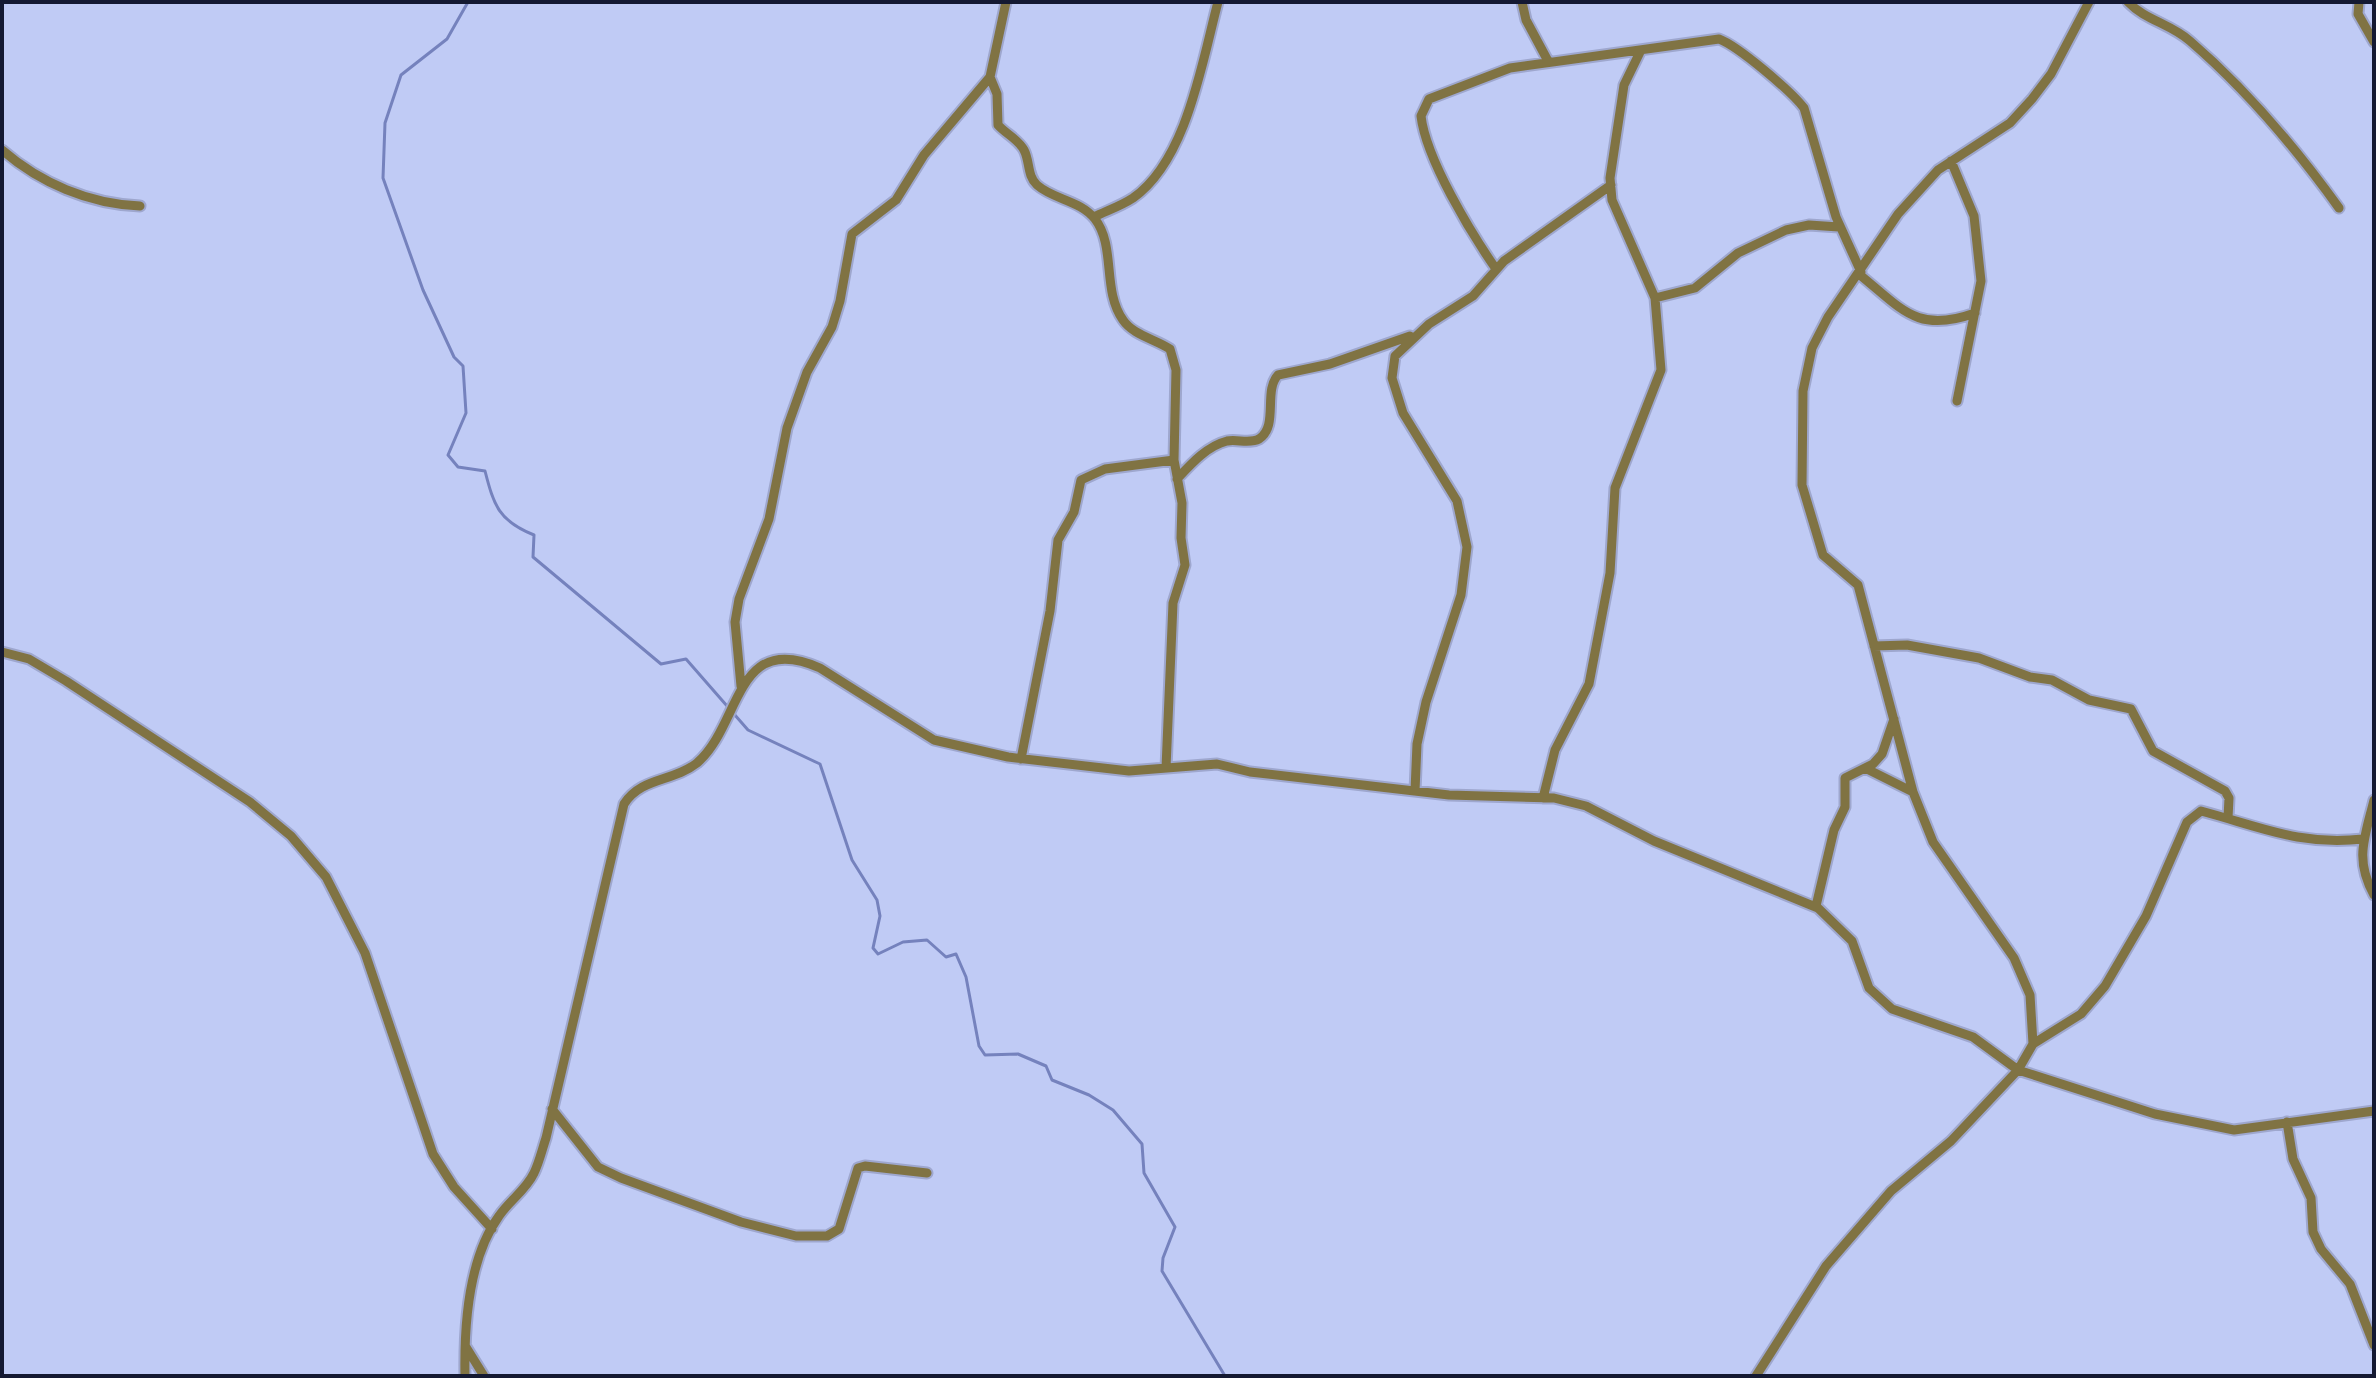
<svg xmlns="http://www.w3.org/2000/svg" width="2376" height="1378" font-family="Inter,sans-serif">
  <rect width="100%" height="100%" fill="#c0cbf5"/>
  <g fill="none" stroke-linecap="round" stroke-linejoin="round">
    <path stroke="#7582bd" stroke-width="3" d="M468,2l-21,37 -46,36 -16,48 -2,55 40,112 31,67 9,9 3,47 -18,42 10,12 27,4c9,35 14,50 49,64l-1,22 128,107 25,-5 62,71 72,34 32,96 25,40 3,16 -7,32 5,6 25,-12 24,-2 19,17 10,-3 10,23 13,69 6,9 33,-1 28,12 6,14 37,15 24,15 29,34 2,29 31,54 -12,31 -1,13 63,105"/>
    <g stroke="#9ea7ce" stroke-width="13">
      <path id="minor" d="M1522,2l4,18 22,41
        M2128,2c17,18 43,22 62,39 57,49 105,106 149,167
        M2359,2l-1,12 16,28
        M990,77l7,17 1,31c8,9 20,14 26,25 6,11 3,26 13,35 17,15 43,15 58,34 21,27 7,72 28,101 10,15 32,19 47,29l6,21 -2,90 8,43 -1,35 4,27 -12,38 -7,165
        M2,150c38,33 87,54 138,56
        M1951,161l23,55 7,65 -24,120
        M1094,217c12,-6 27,-11 39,-19 54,-38 69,-136 85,-196
        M1496,269c-25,-36 -70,-110 -75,-153l8,-17 81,-31 209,-29c19,7 72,52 85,69l32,109 25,55
        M1860,275c42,34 57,59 115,38
        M1655,298l40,-10 43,-35 48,-23 23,-5 30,2
        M1177,479c14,-15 30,-33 50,-38 10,-2 23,3 32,-2 20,-13 4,-48 19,-64l52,-11 80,-28
        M1874,646l33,-1 72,13 51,19 22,3 37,20 42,9 22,42 72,40 4,7 -1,20
        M2,652l27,7 37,22 184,121 41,34 35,41 39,76 68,201 21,33 38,42
        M741,686l-6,-64 4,-23 30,-80 18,-91 20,-56 25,-45 8,-26 12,-67 44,-34 28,-45 66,-78 16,-75
        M1021,759l29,-148 8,-71 16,-28 7,-32 24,-11 69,-9
        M1865,768l48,24
        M1415,791l2,-47 9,-42 35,-107 6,-48 -10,-46 -54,-88 -11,-35 3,-22 34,-32 44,-28 31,-35 107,-76
        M1543,798l12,-48 34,-66 21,-111 5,-85 46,-118 -6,-72 -43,-98 -2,-22 14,-93 17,-35
        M2374,800c-9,37 -20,59 0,95
        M1816,906l18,-76 11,-23v-29l28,-14 9,-10 12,-35
        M2033,1044l-3,-49 -16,-37 -81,-116 -20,-50 -55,-207 -35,-30 -21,-70 1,-94 9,-43 16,-31 70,-103 40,-44 72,-47 22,-24 19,-25 38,-72
        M552,1109l46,58 23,11 120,44 55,14h31l12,-7 19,-61 7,-2 62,7
        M2287,1122l6,37 18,39 2,34 8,17 29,35 24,61
        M466,1347l18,29
        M465,1376c-1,-51 3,-117 34,-160 10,-15 27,-26 35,-43 5,-10 8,-23 12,-35l78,-334c17,-27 49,-22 73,-41 45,-39 37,-133 123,-95l114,72 74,17 121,14 88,-7 33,8 199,23 105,3 32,8 68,35 164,67 34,33 17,47 23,21 81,28 45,33 137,44 79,16 140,-19
        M1756,1376l70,-110 65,-75 60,-50 67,-71 15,-26 48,-30 24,-28 41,-70 41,-94 14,-11c60,16 99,35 162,28"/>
    </g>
    <use href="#minor" stroke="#807343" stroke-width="9"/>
  </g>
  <rect width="2376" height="1378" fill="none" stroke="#141932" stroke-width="8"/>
</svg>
